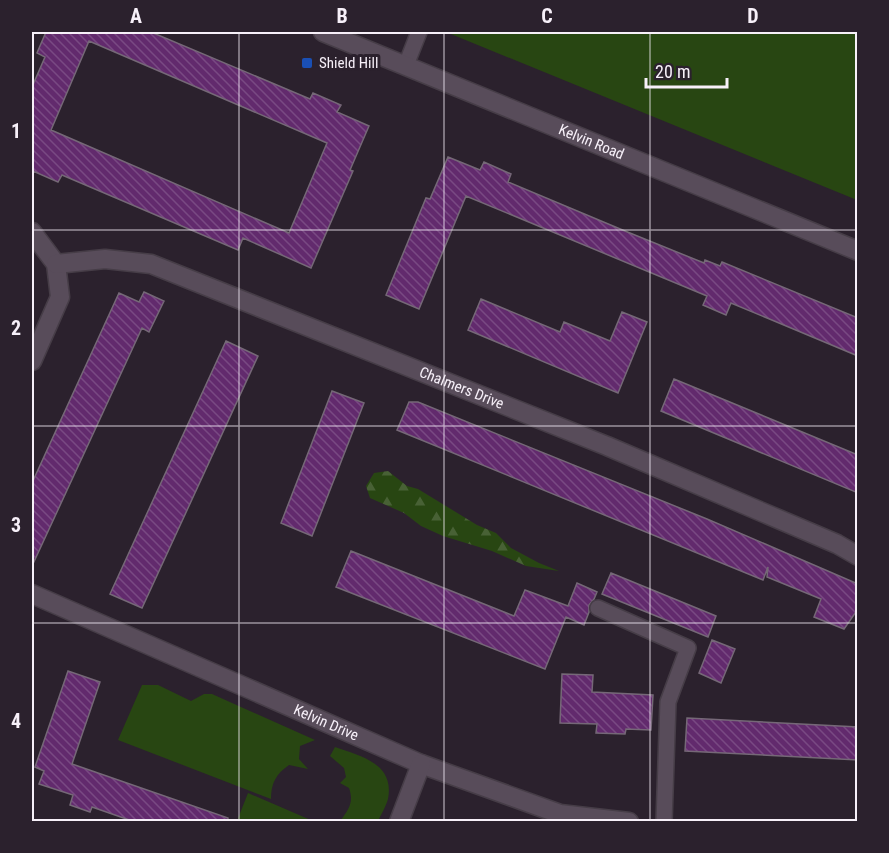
<svg xmlns="http://www.w3.org/2000/svg" width="889" height="853" font-family="'Roboto Condensed',sans-serif">
  <defs>
    <pattern id="forest-firs" width="22" height="20" patternUnits="userSpaceOnUse" patternTransform="scale(1.5)"><rect width="22" height="20" fill="#284612"/><path d="M5 1l3.5 6h-7zM16 11l3.5 6h-7z" fill="#486135"/></pattern>
    <pattern id="building-back-hatch" width="6" height="6" patternUnits="userSpaceOnUse" patternTransform="scale(1.5)"><rect width="6" height="6" fill="#622a6d"/><path d="M-1 5l2 2M0 0l6 6M5-1l2 2" fill="none" stroke="#794983"/></pattern>
  </defs>
  <rect width="100%" height="100%" fill="#2b212d"/>
  <path fill="#284612" d="M446,32h411v168z
    M142,685h16l33,16 13,-7h8l103,46 -15,6 -1,13 9,10 -19,-4c-13,9 -18,18 -18,34l-153,-59z
    M335,747c25,9 60,16 53,52 -2,7 -7,16 -10,22l-37,-1c8,-11 13,-18 8,-32l-9,-5 6,-6 -2,-9 -14,-12z
    M248,793l65,28h-76z"/>
  <path fill="url(#forest-firs)" d="M388,471l19,15 11,3 59,36 19,8 15,15 28,15 20,8 -33,-5 -34,-15 -49,-15 -22,-10 -17,-13 -34,-15 -4,-12 8,-13z"/>
  <path fill="url(#building-back-hatch)" stroke="#756877" stroke-width="1.5" fill-rule="evenodd" d="M46,32h105l159,67 3,-6 28,12 -4,7 32,14 -19,44 3,1 -42,97 -68,-30 -5,12 -176,-75 -4,7 -25,-11 -1,5v-89l13,-30 -8,-4zM89,41l238,102 -38,90 -238,-103z
    M448,157l32,13 4,-8 27,12 -3,8 117,49 79,32 1,-3 15,6 2,-4 136,56v38l-127,-53 -5,12 -23,-10 4,-9 -241,-100 -47,113 -33,-14 40,-97 4,1z
    M144,292l20,9 -15,31 -7,-4 -110,238v-83l87,-190 20,9z
    M481,299l79,33 4,-10 46,19 12,-29 25,10 -29,71 -150,-63z
    M226,341l32,15 -116,252 -32,-14z
    M674,379l184,76v38l-197,-82z
    M332,391l32,12 -52,133 -31,-13z
    M409,402h9l289,117 151,65v25l-14,20 -30,-12 7,-18 -54,-22 1,-10 -5,13 -366,-150z
    M351,551l163,65 11,-26 43,16 9,-23 20,9 -3,7 -5,6v7l-5,13 -18,-8 -21,52 -209,-82z
    M611,573l105,43 -8,21 -106,-43z
    M712,640l23,9 -14,34 -22,-10z
    M68,671l32,11 -28,82 156,54v4h-93l-43,-15 -2,5 -20,-7 3,-10 -34,-11 5,-13 -9,-4z
    M562,674l31,1 -1,17 61,3 -2,35 -25,-1 -1,5 -29,-1 1,-9 -37,-1z
    M687,718l171,9v33l-173,-9z"/>
  <g fill="none" stroke-linecap="round" stroke-linejoin="round">
    <g stroke="#463d47" stroke-width="18">
      <path id="lane" d="M406,65l13,-33
        M598,608l90,40 -20,54 -4,120"/>
    </g>
    <g stroke="#463d47" stroke-width="21">
      <g id="street">
        <path d="M32,232l24,32 4,33 -28,64"/>
        <path id="s1" d="M56,264l49,-5 46,5 456,182 230,98 21,12"/>
        <path id="s2" d="M32,594l389,170 139,50 69,8"/>
        <path d="M399,822l22,-58"/>
      </g>
    </g>
    <g stroke="#463d47" stroke-width="21">
      <g id="secondary">
        <path id="s3" d="M323,32l535,219"/>
      </g>
    </g>
    <use href="#lane" stroke="#584c5a" stroke-width="15"/>
    <use href="#street" stroke="#584c5a" stroke-width="18"/>
    <use href="#secondary" stroke="#584c5a" stroke-width="18"/>
  </g>
  <path fill="none" stroke="#f7f0f9" stroke-width="1.5" stroke-opacity="0.55" d="M239,32v790M444,32v790M650,32v790M32,230h826M32,426h826M32,623h826"/>
  <rect fill="#1a4fb4" stroke="#2b212d" stroke-width="2" x="301" y="57" width="12" height="12" rx="3"/>
  <g text-anchor="middle" dominant-baseline="central" stroke-width="6" stroke-linejoin="round" paint-order="stroke">
    <g font-size="15" fill="#f7f0f9" stroke="#2b212d" text-anchor="start">
      <text x="319" y="63">Shield Hill</text>
    </g>
    <g font-size="15" fill="#f7f0f9" stroke="#2b212d">
      <text stroke="none"><textPath href="#s3" startOffset="290">Kelvin Road</textPath></text>
      <text stroke="none"><textPath href="#s1" startOffset="430">Chalmers Drive</textPath></text>
      <text stroke="none"><textPath href="#s2" startOffset="321">Kelvin Drive</textPath></text>
    </g>
  </g>
  <rect width="889" height="853" fill="none" stroke="#2b212d" stroke-width="66"/>
  <path d="M646 78v9h81v-9" fill="none" stroke="#f7f0f9" stroke-width="3"/>
  <text x="655" y="78" font-size="18" fill="#f7f0f9" stroke="#2b212d" stroke-width="4.5" paint-order="stroke">20 m</text>
  <rect x="33" y="33" width="823" height="787" fill="none" stroke="#f7f0f9" stroke-width="2"/>
  <g font-size="20" text-anchor="middle" font-weight="bold" fill="#f7f0f9">
    <text x="136" y="23">A</text>
    <text x="342" y="23">B</text>
    <text x="547" y="23">C</text>
    <text x="753" y="23">D</text>
    <text x="16" y="138">1</text>
    <text x="16" y="335">2</text>
    <text x="16" y="532">3</text>
    <text x="16" y="728">4</text>
  </g>
</svg>
